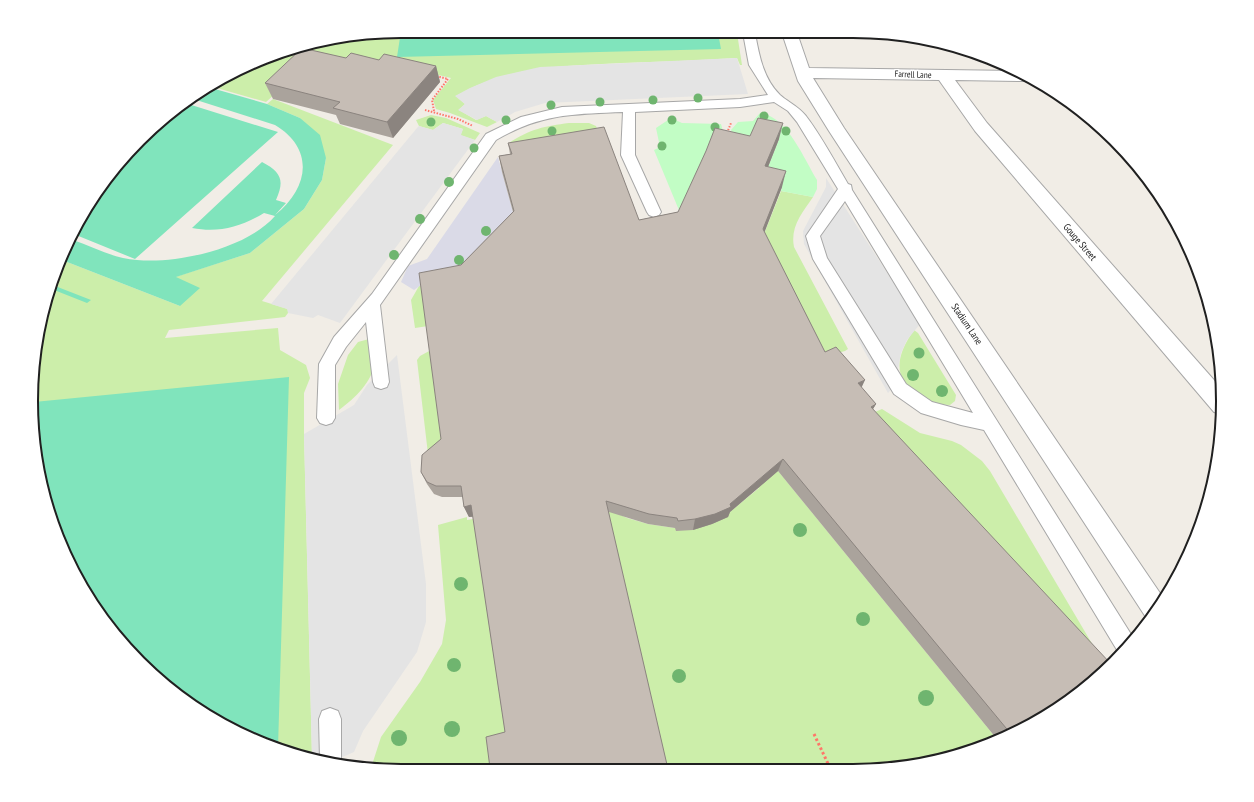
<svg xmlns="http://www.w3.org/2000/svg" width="1254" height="802" font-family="'PT Sans Narrow',sans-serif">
  <rect width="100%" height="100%" fill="#f1ede6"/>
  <path fill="#cea" d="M401,31l336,2 5,32h-2l-3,-7c-39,2 -77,4 -116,5 -58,3 -114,3 -165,33l9,8 -6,6 17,10 10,-4 11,6 -10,5 -37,-14 -14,-4 -3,-9 18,-22 -55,-13 -87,-1 -43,38 -56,-16 72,-35z
    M273,99l120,46 -131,156 26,8v4l-3,4 -116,13 -4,8 113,-10 2,22 26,15 4,13 -6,15v41l8,323 -53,-14 -83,-49 -83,-87 -49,-110 -12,-120 19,-95 11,-22 118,46 -5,-29 75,-24 54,-44 18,-29 4,-22 -26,-40 -33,-14z
    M431,115l15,3 34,15 -5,7 -15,-5 3,-6 -20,-6 -10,7 -14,-4 -3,-6z
    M569,123h20l7,3 3,8 -90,9c21,-14 36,-17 60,-20z
    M781,191l32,6c-11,16 -23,30 -19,50l54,102 -3,2 -26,7 -59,-114z
    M429,281l-1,45 -13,2 -4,-28 8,-14z
    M914,330l4,3 38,62 -1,6 -5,4c-13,0 -21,-4 -32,-11 -28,-17 -20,-41 -4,-64z
    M369,339c2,6 6,15 6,21 -2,22 -20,38 -36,50l-1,-26 10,-29 10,-13z
    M431,350l14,102 -17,2 -11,-94 3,-4z
    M882,409l38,24 32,8 9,4 21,16 8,10 117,198 -239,-254z
    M774,466l222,272 6,-4 2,3 -32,14 -95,19 -211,-1 -60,-261 21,10 21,6 27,4 51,-13 33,-27 -7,-17z
    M467,517v3l6,-1 36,217 -14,32h-124l10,-31 39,-55 22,-38 4,-24 -8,-95z"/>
  <path fill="#c2fdc5" d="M760,113c27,3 44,46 57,67v9l-4,8 -32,-6 1,-4 -20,-5 17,-43 -40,10 -8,-19 7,-8 15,-1z
    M671,118l11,5 39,1 6,22 -46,69 -27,-65 6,-3 -4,-19z"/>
  <path fill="#80e4bc" d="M401,31l317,2 3,16 -324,8z
    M208,87l59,17 33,14 20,17 6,23 -4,22 -18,29 -54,44 -74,24 24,11 -20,18 -118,-46 11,-20c20,7 42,19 64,20 41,4 110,-12 138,-44l-11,-3c-23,14 -45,20 -72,15l70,-66c19,10 23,18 14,38l10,3 -11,12c34,-27 40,-66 0,-90l-85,-27z
    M185,103l93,29 -143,127 -59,-24 32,-59z
    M50,284l41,16 -4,3 -38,-15z
    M289,377l-11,371 -19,-5 -83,-49 -83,-87 -49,-110 -10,-95z"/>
  <path fill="#e4e4e4" d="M737,58l11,36 -203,9 -30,9 -18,10 -11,-6 -9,4 -19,-10 7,-6 -10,-8 15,-8 26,-11 44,-10z
    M443,123l20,6 -2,6 14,5 -135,183 -22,-8 -5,3 -25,-5 -1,-4 -16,-5 146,-176 2,-2 14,4z
    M826,178l94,146 -13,16 -6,13 -3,16 4,9 -14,15 -84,-149 -1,-13 23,-44z
    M397,355l29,229v38l-9,30 -54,79 -9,21 -23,10 -19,-5 -8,-323 50,-29 13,-20z"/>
  <path fill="#dadae7" d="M498,157l19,70 -52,53 -34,-2 -17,12 -13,-8 7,-16 19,-7z"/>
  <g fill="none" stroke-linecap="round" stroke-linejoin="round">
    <g stroke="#a7a7a7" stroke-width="2">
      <path id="service" d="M743,33h12c4,22 8,45 25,62 9,8 17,10 26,21 16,21 29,46 42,68l3,1 1,5 282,449 -14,16 -136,-225 -23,-5 -40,-12 -27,-19 -81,-135 -7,-23 32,-47 -41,-67 -9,-11 -14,-9 -34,5 -105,5v43l26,57 -2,3 -5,2 -5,-2 -2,-3 -26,-57 2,-43c-50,2 -83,2 -127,28l-116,165 9,77 -2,5 -6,2 -6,-2 -2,-5 -7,-60 -20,25 -11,18v53l-3,5 -6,2 -6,-2 -3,-5 2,-54 15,-27 38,-43 114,-160 35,-17 41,-10 178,-8 28,-4 -19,-30zM845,201l128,212 -41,-11 -26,-18 -79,-126 -7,-22z
        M330,708l8,3 3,8v46l-21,-6 -1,-40 3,-8z"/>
    </g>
    <g stroke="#a7a7a7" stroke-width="2">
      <path id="minor" d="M782,33h15l12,35 206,3 14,8 -6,2 -68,-1 32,43 234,265 1,26 -8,-2 -239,-281 -36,-51 -126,-2 31,50 320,471 -14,22 -3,-2 -318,-488 -31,-50z"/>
    </g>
    <path stroke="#ff7669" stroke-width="2" stroke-dasharray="1.5 1.5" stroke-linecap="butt" d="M425,110l33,9 15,7
      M434,111l-2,-11 16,-21 -12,-3
      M727,133l4,-10"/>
    <path stroke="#ff7669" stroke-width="3" stroke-dasharray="2.5 2.5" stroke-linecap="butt" d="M814,734l17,36"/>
    <use href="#service" fill="#fff" fill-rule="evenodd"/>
    <use href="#minor" fill="#fff" fill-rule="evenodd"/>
  </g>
  <g fill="#6fb56f">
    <circle cx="698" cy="98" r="4.5"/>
    <circle cx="653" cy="100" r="4.5"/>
    <circle cx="600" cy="102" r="4.5"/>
    <circle cx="551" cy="105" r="4.5"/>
    <circle cx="764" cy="116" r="4.5"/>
    <circle cx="506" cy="120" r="4.5"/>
    <circle cx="672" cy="120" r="4.5"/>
    <circle cx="431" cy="122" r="4.5"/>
    <circle cx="715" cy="127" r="4.5"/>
    <circle cx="552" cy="131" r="4.5"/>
    <circle cx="786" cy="131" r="4.5"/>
    <circle cx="662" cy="146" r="4.5"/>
    <circle cx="474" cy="148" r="4.5"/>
    <circle cx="449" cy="182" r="5"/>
    <circle cx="420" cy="219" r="5"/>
    <circle cx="486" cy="231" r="5"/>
    <circle cx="394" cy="255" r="5"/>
    <circle cx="459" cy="260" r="5"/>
    <circle cx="919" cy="353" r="5.5"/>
    <circle cx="913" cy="375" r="6"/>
    <circle cx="942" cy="391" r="6"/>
    <circle cx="800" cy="530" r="7"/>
    <circle cx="461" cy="584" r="7"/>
    <circle cx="863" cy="619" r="7"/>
    <circle cx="454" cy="665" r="7"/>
    <circle cx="679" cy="676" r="7"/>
    <circle cx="926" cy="698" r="8"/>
    <circle cx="452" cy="729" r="8"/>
    <circle cx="399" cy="738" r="8"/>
  </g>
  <path fill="#aaa39c" d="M346,58l33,2 57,6 4,16 -47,56 -53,-14 -4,-9 -63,-16 -8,-16z
    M750,136l29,3 -11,28 14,20 -18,45 61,120 36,36 15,16 -3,5 165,313 -34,15v-1l-8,2 -218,-267 -48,41 -2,5 -16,7 -19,6 -17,1 -1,-3 -27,-4 -39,-12 -104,220 -32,-215h-4l-5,-10 -1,-10h-21l-8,-3 -7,-10 -6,-12 20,-33 20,-174 52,-53 -11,-40 -3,-16 11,-2 -2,-11 131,77 39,-8z"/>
  <path fill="#8b847f" d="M436,66l4,16 -47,56 -6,-16z
    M783,123l-4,16 -17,43 3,-16z
    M786,171l-4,16 -22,57 3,-15z
    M865,380l-6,13 -1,-10z
    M876,404l-8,13 3,-10z
    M783,459l-5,12 -48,41 -2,5 -16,7 -19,6 2,-11 35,-15z
    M471,505l5,11 -7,1 -5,-10z"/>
  <path fill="#c6bdb5" stroke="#8b847f" d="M302,48l44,10 5,-5 28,7 5,-6 52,12 -49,56 -54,-14 7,-6 -75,-19z
    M758,118l25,5 -18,43 21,5 -23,58 62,123 11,-5 29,33 -7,3 18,21 -5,3 240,257 -14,15 -59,43 -21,9v-1l-6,4 -228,-275 -53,45 1,3 -16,7 -20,5 -17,2 -1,-3 -28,-4 -43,-13 62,268 -178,-1 -4,-31 19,-5 -34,-227 -7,2 -3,-21h-25l-9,-4 -6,-10 1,-17 19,-16 -22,-166 42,-8 53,-54 -15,-55 13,-2 -4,-11 96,-16 35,93 39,-8 28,-61 9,-23 35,8z"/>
  <g text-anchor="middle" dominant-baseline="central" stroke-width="3" stroke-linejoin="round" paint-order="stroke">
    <g font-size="9" fill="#202020" stroke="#fff">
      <text transform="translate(913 74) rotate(2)">Farrell Lane</text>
    </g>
    <g font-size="10" fill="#202020" stroke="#fff">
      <text transform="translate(1080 242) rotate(49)">Gouge Street</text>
      <text transform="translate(967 324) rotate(56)">Stadium Lane</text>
    </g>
  </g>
  <path d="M0 0H1254V802H0ZM401 38H853A363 363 0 0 1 1216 401V401A363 363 0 0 1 853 764H401A363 363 0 0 1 38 401V401A363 363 0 0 1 401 38Z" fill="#fff" fill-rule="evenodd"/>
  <path fill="none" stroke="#202020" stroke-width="2" d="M401 38H853A363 363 0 0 1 1216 401V401A363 363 0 0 1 853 764H401A363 363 0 0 1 38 401V401A363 363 0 0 1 401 38Z"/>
</svg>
